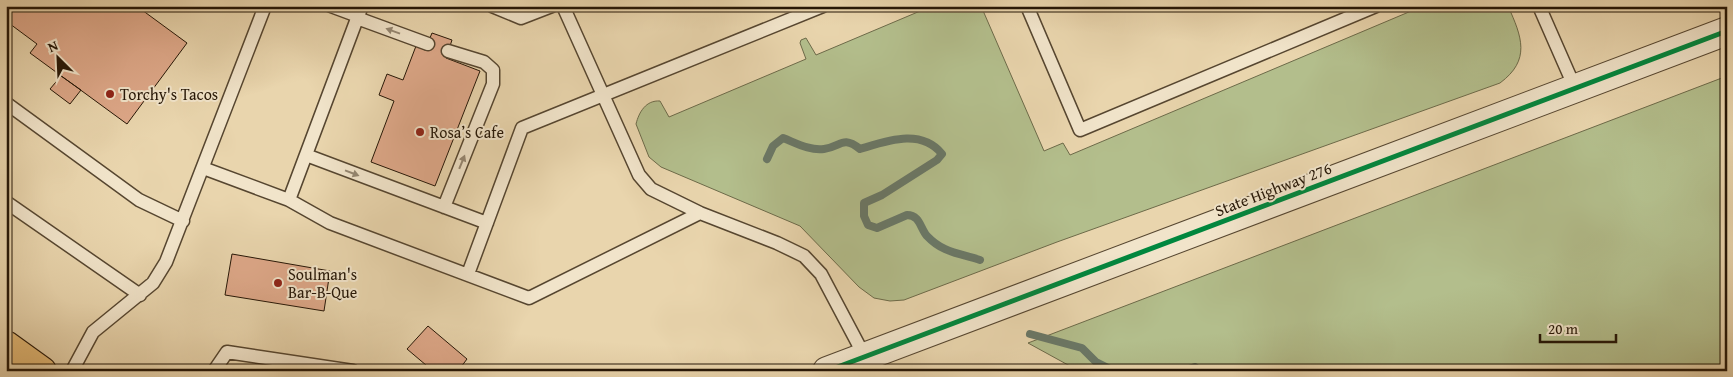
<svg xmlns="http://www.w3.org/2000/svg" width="1733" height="377" font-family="'Gentium Book Plus',serif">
  <rect width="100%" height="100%" fill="#e9d5ad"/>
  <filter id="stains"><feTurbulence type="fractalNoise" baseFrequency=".004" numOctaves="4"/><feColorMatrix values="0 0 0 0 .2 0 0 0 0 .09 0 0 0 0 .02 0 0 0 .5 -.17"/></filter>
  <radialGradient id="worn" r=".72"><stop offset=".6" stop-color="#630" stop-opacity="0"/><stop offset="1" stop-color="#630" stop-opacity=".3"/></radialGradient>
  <path fill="#b3be8c" stroke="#6c6a49" d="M932,6h49l63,145 19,-8 7,12 353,-149h85c14,31 23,54 -8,77l-443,159 -153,58 -14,1 -16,-3 -15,-11 -59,-61 -139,-59 -12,-10 -13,-33c3,-12 10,-24 24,-23l9,16 137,-58 -6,-16 1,-3 5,-2 10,17z
    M1727,76v295h-648l-51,-28z"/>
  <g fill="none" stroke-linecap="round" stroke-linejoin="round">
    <path stroke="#6a7867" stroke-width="8" d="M767,159l6,-13 10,-8c13,5 27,13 41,11 17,-2 18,-14 36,0 27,-8 61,-21 82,5l-5,6 -55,35 -18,8v13l4,9 9,3 30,-13c13,0 13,13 20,21 16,17 32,17 53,24
      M1030,334l52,14 14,14 18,9
      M1183,371l12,-4 3,4"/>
  </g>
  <path fill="#dea889" stroke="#251606" d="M13,6h132l-3,4 45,33 -60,81 -97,-71 7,-9 -31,-23v-5z
    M432,33l20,7 -6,18 34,13 -45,115 -64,-24 23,-61 -15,-6 8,-21 16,6 13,-34 9,4z
    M61,76l20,14 -11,14 -20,-15z
    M232,254l98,17 -6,40 -99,-16z
    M428,326l39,33 -9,12h-25l-26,-22z"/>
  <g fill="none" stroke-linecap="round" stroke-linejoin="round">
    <g stroke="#564630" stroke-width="15">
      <path id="service" d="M331,6l27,10 4,-10
        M492,6l29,12 31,-12
        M563,6l76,169 12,14 49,24 77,30 27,13 17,18 44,83
        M1027,6l53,124 296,-124
        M1539,6l36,82
        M357,18l71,26
        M6,103l133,97 44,21
        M306,155l181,68
        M203,168l86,32 41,23 199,75 171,-85
        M289,200l69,-184
        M6,202l134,93
        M444,207l49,-123v-14l-9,-8 -36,-11
        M468,274l54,-146 301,-122
        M72,371l21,-39 60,-49 13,-21 99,-256
        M214,371l13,-19 126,19"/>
    </g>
    <g stroke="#564630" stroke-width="30">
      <path id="tertiary" d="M827,371l900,-340"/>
    </g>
    <g stroke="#251606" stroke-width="30">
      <path id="primary" d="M6,345l36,26"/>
    </g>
    <use href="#service" stroke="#f1e4ca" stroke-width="12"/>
    <use href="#tertiary" stroke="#f1e4ca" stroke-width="28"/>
    <use href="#primary" stroke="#e4ba76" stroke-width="28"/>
    <g stroke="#f1e4ca" stroke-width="8">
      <path id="cycleway" d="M827,371l900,-340"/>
    </g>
    <use href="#cycleway" stroke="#00873e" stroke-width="5"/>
  </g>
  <defs><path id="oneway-solid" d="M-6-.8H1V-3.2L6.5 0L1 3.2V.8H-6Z" transform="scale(1.25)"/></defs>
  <g fill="#958772">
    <use href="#oneway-solid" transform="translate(393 31) rotate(-160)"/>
    <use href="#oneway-solid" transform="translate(462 162) rotate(-68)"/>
    <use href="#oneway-solid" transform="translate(352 173) rotate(21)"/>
  </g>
  <g fill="#8f2418" stroke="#f1e4ca" stroke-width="2">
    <circle cx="110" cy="94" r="5"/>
    <circle cx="420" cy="132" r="5"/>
    <circle cx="278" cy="283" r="5"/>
  </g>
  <g text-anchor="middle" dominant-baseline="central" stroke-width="4" stroke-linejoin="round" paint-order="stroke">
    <g font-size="16" fill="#251606" stroke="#f1e4ca" text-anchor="start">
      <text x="120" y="94">Torchy's Tacos</text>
      <text x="430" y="132">Rosa’s Cafe</text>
      <text x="288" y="274">Soulman's<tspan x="288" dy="18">Bar-B-Que</tspan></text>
    </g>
    <g font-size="16" fill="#251606" stroke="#f1e4ca">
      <text transform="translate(1273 189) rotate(-21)">State Highway 276</text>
    </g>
  </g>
  <rect width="1733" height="377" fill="none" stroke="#e9d5ad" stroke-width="25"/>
  <rect x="8" y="8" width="1718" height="362" fill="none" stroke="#251606" stroke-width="2.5"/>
  <rect x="12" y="12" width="1708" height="352" fill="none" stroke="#251606"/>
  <g transform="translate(58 58) rotate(336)" stroke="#f1e4ca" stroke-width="4" paint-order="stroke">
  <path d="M0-4L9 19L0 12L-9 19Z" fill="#251606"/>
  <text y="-8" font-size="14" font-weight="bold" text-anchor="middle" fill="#251606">N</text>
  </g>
  <path d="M1540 334v8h76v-8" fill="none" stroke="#251606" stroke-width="2.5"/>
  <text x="1548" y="334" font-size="15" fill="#251606" stroke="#f1e4ca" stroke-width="4" paint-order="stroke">20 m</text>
  <rect width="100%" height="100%" filter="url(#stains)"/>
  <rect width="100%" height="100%" fill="url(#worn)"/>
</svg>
